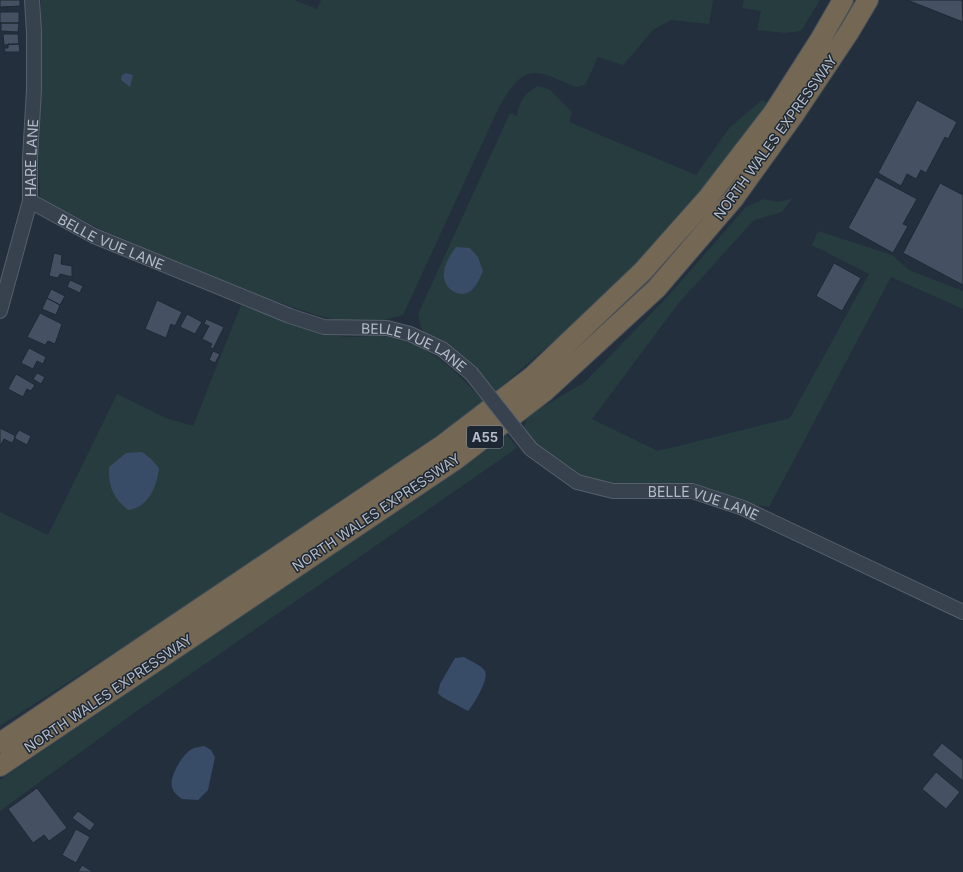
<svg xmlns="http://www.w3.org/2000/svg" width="963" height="872" font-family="Inter,sans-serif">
  <rect width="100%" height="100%" fill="#242f3e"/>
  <path fill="#263c3f" d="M41,0h253l23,9 4,-9h392l-4,24 -38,-4 -17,9 -31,36 -25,-8 -13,28 -9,2c-44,-19 -51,-24 -77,20l-96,208 -19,5h-47l-21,-5 -68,-23 -148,-63 -60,-30 -2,-44z
    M744,0h76l-19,31 -16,2 -28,-3 4,-19 -19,-3z
    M537,86l12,3 23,23 -3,10 127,53 34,-48 32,-27 6,3 -26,37 -80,97 -85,84 -81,70 -22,-24 -50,-34 -3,-6 -3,-13 92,-201 7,3c2,-15 8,-22 20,-30z
    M764,199l13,3 15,-3 -10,13 -28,8 -76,84 -86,115 66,32 132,-33 79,-144 -57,-29 6,-14 74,24 17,15 54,21v18l-72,-32 -122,230 -156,-20 -34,-8 -40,-32 -15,-18 3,-13 58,-34 83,-86 78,-89z
    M241,305c32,10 66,24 99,31 13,3 27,-1 40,0 48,5 74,33 105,67l-345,233 -140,90v-214l48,23 69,-141 49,24 27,8z
    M507,435l10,13 -380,263 -137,100v-31l233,-159 217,-144z"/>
  <path fill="#394c67" d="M126,73l7,2 -3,12 -9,-7 1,-5z
    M456,247l14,1 8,9 5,14c-3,7 -6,14 -11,19 -13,11 -31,-3 -28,-18 1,-9 6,-17 12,-25z
    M142,452l9,7 8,9c-2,19 -11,40 -31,42 -15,-12 -20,-24 -19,-43l17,-14z
    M464,657c6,4 17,8 21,14 4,8 -11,33 -17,40l-26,-14 -4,-4 2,-9 15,-26z
    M204,746l7,4 4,7 -7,33 -10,10 -16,-1c-4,-3 -9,-7 -10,-12 -3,-10 11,-34 20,-38 4,-2 8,-2 12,-3z"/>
  <path fill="#455162" stroke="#1f2835" d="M0,0h20v6l-20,1z
    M907,0h55l1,22z
    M0,12h19v11h-19z
    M1,23h18l-1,9 -17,-1z
    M3,34h15l1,10 -15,1z
    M8,44h11l1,8h-15l-1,-4h4z
    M917,100l40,22 -9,17 -3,-2 -19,36 -5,-3 -5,9 -9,-5 -6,12 -23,-13z
    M876,177l41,22 -14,25 5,2 -15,27 -45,-25z
    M940,183l23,12v90l-60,-32z
    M54,253l8,2 -1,9 11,2v11l-12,-3 -2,4 -9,-2z
    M834,263l27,15 -19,33 -26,-15z
    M70,280l13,6 -3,7 -13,-6z
    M51,289l14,7 -5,9 -13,-7z
    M47,298l13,7 -4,10 -14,-6z
    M157,300l25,12 -7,14 -4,-2 -5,14 -21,-9z
    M40,313l22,11 -7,20 -7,-3 -3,4 -18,-8z
    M187,314l15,8 -7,12 -15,-7z
    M206,319l18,8 -11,22 -3,-2 2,-3 -10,-5 7,-13 -5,-2z
    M29,348l17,9 -3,7 -6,-3 -4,8 -12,-6z
    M213,351l7,3 -5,9 -6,-3z
    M37,373l8,4 -4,7 -8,-5z
    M16,374l19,11 -4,6 -4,-2 -4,8 -15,-8z
    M0,428l16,8 -4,7 -8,-4 -4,7z
    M19,430l12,6 -4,9 -13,-7z
    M942,743l21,17v21l-31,-26z
    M936,772l24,20 -14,17 -24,-20z
    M37,788l30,40 -18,13 -5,-6 -11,8 -25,-34z
    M78,811l17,13 -5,7 -18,-13z
    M76,829l14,8 -14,26 -14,-8z
    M82,865l11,7h-15z"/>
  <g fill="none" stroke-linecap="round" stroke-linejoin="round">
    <g stroke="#565f6c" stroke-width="16">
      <g id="minor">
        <path id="s1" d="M30,201l64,35 196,80 34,11 63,1 23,6 32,15 29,24"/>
        <path id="s2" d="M0,311l30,-110v-43l4,-68v-58l-2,-32"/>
        <path id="s3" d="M531,449l46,33 36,9h79l51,17 220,104"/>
      </g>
    </g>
    <g stroke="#434c59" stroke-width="22">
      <path id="highway" d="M0,743l444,-299 89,-68 110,-105 64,-72 67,-87 46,-72 23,-40
        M0,766l455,-306 90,-69 111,-102 78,-91 61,-85 54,-81 19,-32"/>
    </g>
    <use href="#minor" stroke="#38414e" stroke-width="14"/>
    <use href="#highway" stroke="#746855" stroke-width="20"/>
    <g stroke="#565f6c" stroke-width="16" stroke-linecap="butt">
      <path id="minor-bridge" d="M471,373l60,76"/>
    </g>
    <use href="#minor-bridge" stroke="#38414e" stroke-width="14"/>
  </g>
  <g text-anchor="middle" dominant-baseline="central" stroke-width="3" stroke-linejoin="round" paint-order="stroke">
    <rect fill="#1d2633" stroke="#878f9c" stroke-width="1" x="467" y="426" width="36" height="22" rx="3"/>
    <g font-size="13" font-weight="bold" fill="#b4bcc9">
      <text x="485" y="437">A55</text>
    </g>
    <g font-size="14" fill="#b4bcc9" stroke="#1d2633">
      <text transform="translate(775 137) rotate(-54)">NORTH WALES EXPRESSWAY</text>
      <text stroke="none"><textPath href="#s2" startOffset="157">HARE LANE</textPath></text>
      <text stroke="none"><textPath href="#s1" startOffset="91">BELLE VUE LANE</textPath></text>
      <text stroke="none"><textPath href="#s1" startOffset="415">BELLE VUE LANE</textPath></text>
      <text stroke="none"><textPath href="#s3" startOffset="186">BELLE VUE LANE</textPath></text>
      <text transform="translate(376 512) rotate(-34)">NORTH WALES EXPRESSWAY</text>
      <text transform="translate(108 693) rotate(-34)">NORTH WALES EXPRESSWAY</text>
    </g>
  </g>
</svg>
